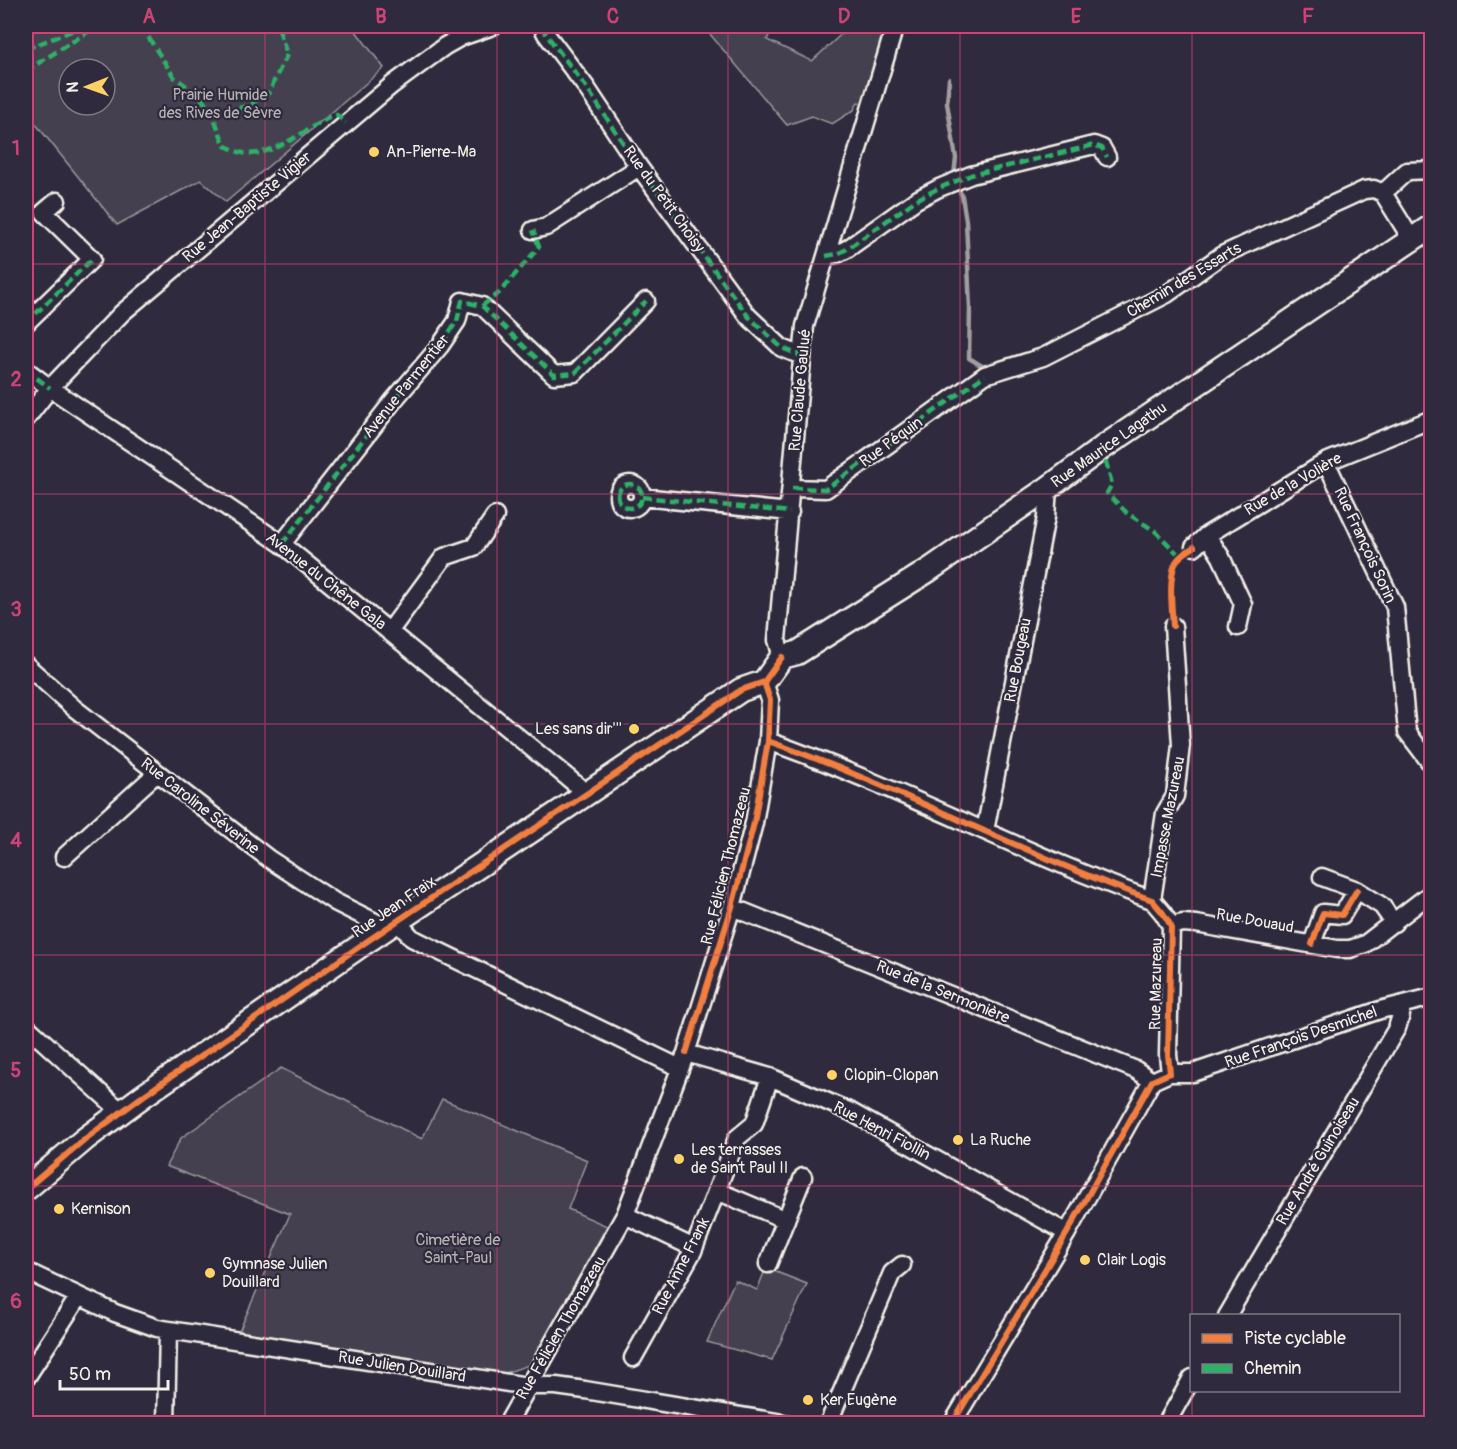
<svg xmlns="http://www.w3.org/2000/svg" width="1457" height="1449" font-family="Pangolin,sans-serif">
  <rect width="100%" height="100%" fill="#2f2a3d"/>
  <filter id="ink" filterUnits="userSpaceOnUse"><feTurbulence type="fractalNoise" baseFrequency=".0167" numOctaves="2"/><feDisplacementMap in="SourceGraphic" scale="12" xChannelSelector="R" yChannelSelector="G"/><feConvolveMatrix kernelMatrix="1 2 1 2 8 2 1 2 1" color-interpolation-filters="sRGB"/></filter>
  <g filter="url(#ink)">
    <path fill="#454050" stroke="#9c989c" stroke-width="1.5" fill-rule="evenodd" d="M26,26h326l32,42 -158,134 -25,-22 -84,45 -86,-107 -5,2zM69,69h36v36h-36z
      M703,26h70l-6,14 45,21 36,-33 -2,-2h41l-24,77 -5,-1 -4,8 -22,14 -20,-8 -25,9z
      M281,1068l141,71 20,-40 145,61 -19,49 39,17 -75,138 -30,10 -264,-40 52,-120 -124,-48 15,-28z
      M766,1268l41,16 -35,76 -65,-18 28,-62 22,10z"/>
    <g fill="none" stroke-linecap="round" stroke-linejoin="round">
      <path stroke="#a19ea0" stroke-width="4.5" d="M949,79l-2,24 9,55 -2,18
        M957,186l5,10 4,25 4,88 -1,49 13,8"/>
      <g stroke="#f4f1e8" stroke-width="21">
        <path id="street" d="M542,26l4,8 40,53 53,80 109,149 34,32 20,8
          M1383,193l24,-22 25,-1
          M533,230l13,-3 93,-60
          M826,256l11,-2 10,-5 69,-49 23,-12 32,-13 123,-30 8,3 5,9
          M26,323l66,-64 -48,-47 13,-11
          M26,370l24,18 232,156 296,242 6,10
          M26,419l24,-31 72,-75 270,-228 53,-39 16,-9 32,-11
          M1326,462l69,145 12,125 25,33
          M618 496a12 12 0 1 1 24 0a12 12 0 1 1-24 0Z
          M792,488l34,1 159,-114 58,-18 124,-63 55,-39 142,-65 10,-1 9,4 29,47
          M642,497l148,15
          M1207,535l14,22 22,47 -5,23
          M282,544l112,-144 46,-54 17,-25 5,-20 20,5 72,69 21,-2 71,-72
          M1194,547l13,-12 119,-73 106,-43
          M389,632l55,-75 30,-10 21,-31
          M782,657l-5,-17 28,-314 90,-300
          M26,665l48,43 195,151 66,43 52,26
          M768,741c131,46 253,112 384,159l11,13 8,13 -3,129 2,18 -18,8 -85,152 -115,191
          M985,831l61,-314 2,-29
          M64,857l93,-84
          M1322,877l35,13 25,16 12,17
          M1152,900l13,-87 10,-17 6,-51 -8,-119
          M732,907l404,163 16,11
          M397,921l15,17 10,5 258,125
          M1171,926l12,-3 13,1 141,25h13l15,-5 61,-47
          M1312,944l11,-31 19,2 15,-25
          M26,1026l89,80 5,7
          M686,1053l84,24 81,35 216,121
          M1170,1073h23l187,-63 52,-13
          M717,1191l69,29
          M625,1215l69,33
          M768,1264l35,-87
          M26,1271l89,42 42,15 371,58h28l29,4 204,34
          M1227,1316l170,-288 4,-13v-10
          M633,1358l60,-107 44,-113 17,-14 16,-47
          M26,1378l53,-82
          M166,1424l2,-94
          M507,1424l118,-209 61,-162 46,-146 22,-84 14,-82 2,-41 -6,-18
          M828,1424l64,-151 10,-8
          M1166,1424l26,-46"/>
      </g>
      <g stroke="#f4f1e8" stroke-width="27">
        <path id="secondary" d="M26,1189l59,-50 58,-43 217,-150 381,-256 23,-8 18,-25 15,-4 132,-83 119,-82 54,-40 330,-222"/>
      </g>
      <use href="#street" stroke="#2f2a3d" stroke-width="16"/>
      <use href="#secondary" stroke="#2f2a3d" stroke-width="22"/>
      <path stroke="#2db169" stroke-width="4.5" stroke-dasharray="9 4.5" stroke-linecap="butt" d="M141,26l33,51 25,18 13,18 13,33c6,2 12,6 18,7 29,6 64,-26 90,-37l4,-1 9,8
        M542,26l4,8 40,53 53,80 109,149 34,32 20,8
        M26,49l58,-23
        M26,71l71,-45
        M212,113l36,-7 22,-14 4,-11 13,-26 -9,-29
        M826,256l11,-2 10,-5 69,-49 23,-12 32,-13 123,-30 8,3 5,9
        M482,306l17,-13 40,-46 -6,-17
        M26,323l66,-64
        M26,370l24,18
        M1102,448l10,36 -5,9 20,20 28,18 25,25
        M618 496a12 12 0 1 1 24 0a12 12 0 1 1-24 0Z
        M792,488l34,1 159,-114
        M642,497l148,15
        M282,544l112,-144 46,-54 17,-25 5,-20 20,5 72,69 21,-2 71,-72"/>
      <g stroke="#2f2a3d" stroke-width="10">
        <path id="cycleway" d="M1173,626c-1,-16 -5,-49 3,-64 4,-7 12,-11 18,-15
          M768,741c131,46 253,112 384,159l11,13 8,13 -3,129 2,18 -18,8 -85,152 -115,191
          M1312,944l11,-31 19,2 15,-25
          M686,1053l46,-146 22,-84 14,-82 2,-41 -6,-18
          M26,1189l59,-50 58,-43 217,-150 381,-256 23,-8 18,-25"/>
      </g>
      <use href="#cycleway" stroke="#f27e40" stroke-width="6"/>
    </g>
  </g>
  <path fill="none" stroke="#cc4377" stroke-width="1.5" stroke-opacity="0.55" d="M265,26v1398M497,26v1398M728,26v1398M960,26v1398M1192,26v1290M26,264h1406M26,494h1406M26,724h1406M26,955h1406M26,1186h1406M1192,1390v34"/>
  <g fill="#ffd166" stroke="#2f2a3d" stroke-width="2">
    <circle cx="374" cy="152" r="6"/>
    <circle cx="634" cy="729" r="6"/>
    <circle cx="832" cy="1075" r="6"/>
    <circle cx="958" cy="1140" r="6"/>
    <circle cx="679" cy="1159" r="6"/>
    <circle cx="59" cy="1209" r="6"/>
    <circle cx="1085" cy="1260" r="6"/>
    <circle cx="210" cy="1273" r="6"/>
    <circle cx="808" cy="1400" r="6"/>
  </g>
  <g text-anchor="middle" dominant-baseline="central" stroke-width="4.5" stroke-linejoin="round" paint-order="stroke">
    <g font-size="16" fill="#b7b3b3" stroke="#2f2a3d">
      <text x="220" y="95">Prairie Humide<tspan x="220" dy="18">des Rives de Sèvre</tspan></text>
      <text x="458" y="1240">Cimetière de<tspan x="458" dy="18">Saint-Paul</tspan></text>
    </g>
    <g font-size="16" fill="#f4f1e8" stroke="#2f2a3d" text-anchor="start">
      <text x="386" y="152">An-Pierre-Ma</text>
      <text x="622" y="729" text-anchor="end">Les sans dir'''</text>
      <text x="844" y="1075">Clopin-Clopan</text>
      <text x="970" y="1140">La Ruche</text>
      <text x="691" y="1150">Les terrasses<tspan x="691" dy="18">de Saint Paul II</tspan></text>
      <text x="71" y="1209">Kernison</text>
      <text x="1097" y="1260">Clair Logis</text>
      <text x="222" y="1264">Gymnase Julien<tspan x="222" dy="18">Douillard</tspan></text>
      <text x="820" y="1400">Ker Eugène</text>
    </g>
    <g font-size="16" fill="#f4f1e8" stroke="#2f2a3d">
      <text transform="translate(664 199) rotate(54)">Rue du Petit Choisy</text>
      <text transform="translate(247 207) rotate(-40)">Rue Jean-Baptiste Vigier</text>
      <text transform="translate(1184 280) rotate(-31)">Chemin des Essarts</text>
      <text transform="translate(406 386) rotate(-51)">Avenue Parmentier</text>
      <text transform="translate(800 390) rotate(-85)">Rue Claude Gaulué</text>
      <text transform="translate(891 442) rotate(-36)">Rue Péquin</text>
      <text transform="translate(1109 445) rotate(-35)">Rue Maurice Lagathu</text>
      <text transform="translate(1293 484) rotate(-30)">Rue de la Volière</text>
      <text transform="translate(1365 545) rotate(65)">Rue François Sorin</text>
      <text transform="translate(326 581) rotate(38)">Avenue du Chêne Gala</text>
      <text transform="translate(1018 660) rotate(-79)">Rue Bougeau</text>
      <text transform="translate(200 806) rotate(38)">Rue Caroline Séverine</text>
      <text transform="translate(1168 817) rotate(-79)">Impasse Mazureau</text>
      <text transform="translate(726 866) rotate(-76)">Rue Félicien Thomazeau</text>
      <text transform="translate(394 907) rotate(-34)">Rue Jean Fraix</text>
      <text transform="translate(1255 921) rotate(10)">Rue Douaud</text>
      <text transform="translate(1156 984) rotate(-89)">Rue Mazureau</text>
      <text transform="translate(943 992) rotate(22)">Rue de la Sermonière</text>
      <text transform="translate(1301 1037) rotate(-19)">Rue François Desmichel</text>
      <text transform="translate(882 1131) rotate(28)">Rue Henri Fiollin</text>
      <text transform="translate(1318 1161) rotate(-59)">Rue André Guinoiseau</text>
      <text transform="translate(681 1266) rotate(-63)">Rue Anne Frank</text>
      <text transform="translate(561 1328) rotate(-60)">Rue Félicien Thomazeau</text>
      <text transform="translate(402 1367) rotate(9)">Rue Julien Douillard</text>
    </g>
  </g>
  <rect width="1457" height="1449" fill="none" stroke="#2f2a3d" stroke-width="66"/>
  <rect x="1190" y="1314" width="210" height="78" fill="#2f2a3d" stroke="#7e7a81" stroke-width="1.5"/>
  <rect x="1202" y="1334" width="30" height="9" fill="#f27e40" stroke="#7e7a81" stroke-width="1.5"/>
  <text x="1244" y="1344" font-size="18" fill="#f4f1e8">Piste cyclable</text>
  <rect x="1202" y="1364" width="30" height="9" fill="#2db169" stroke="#7e7a81" stroke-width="1.5"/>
  <text x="1244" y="1374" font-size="18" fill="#f4f1e8">Chemin</text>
  <g transform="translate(87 87) rotate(269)"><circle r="28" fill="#2f2a3d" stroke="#7e7a81" stroke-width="1.5"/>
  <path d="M0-4.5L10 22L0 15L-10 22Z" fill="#ffd166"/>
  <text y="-9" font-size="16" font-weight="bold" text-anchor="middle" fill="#f4f1e8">N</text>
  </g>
  <path d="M60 1380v9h108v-9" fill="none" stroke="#f4f1e8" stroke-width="3"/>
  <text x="69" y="1380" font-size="18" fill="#f4f1e8" stroke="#2f2a3d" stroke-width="4.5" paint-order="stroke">50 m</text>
  <rect x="33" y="33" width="1391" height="1383" fill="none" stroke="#cc4377" stroke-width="2"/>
  <g font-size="20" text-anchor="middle" font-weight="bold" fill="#cc4377">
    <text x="149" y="23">A</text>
    <text x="381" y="23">B</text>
    <text x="613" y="23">C</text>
    <text x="844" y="23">D</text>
    <text x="1076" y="23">E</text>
    <text x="1308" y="23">F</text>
    <text x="16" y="155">1</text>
    <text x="16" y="386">2</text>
    <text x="16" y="616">3</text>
    <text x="16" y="847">4</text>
    <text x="16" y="1077">5</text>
    <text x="16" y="1308">6</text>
  </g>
</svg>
